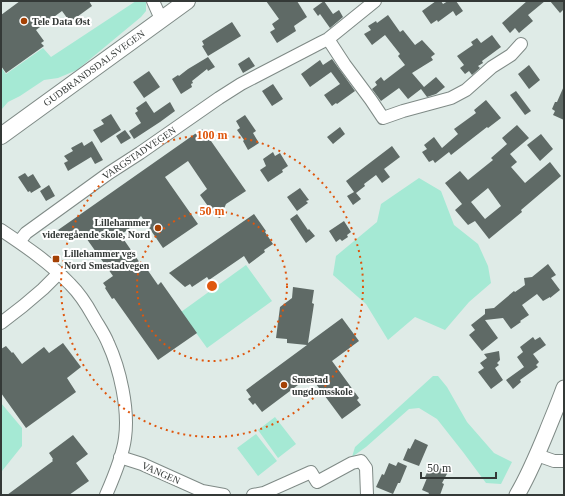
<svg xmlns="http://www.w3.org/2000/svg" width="565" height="496" font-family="'Times New Roman',serif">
  <rect width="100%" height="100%" fill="#dfebe7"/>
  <path fill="#a5e9d4" d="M136,1h10v10l-5,6 -64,53 -19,8 -14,2 -24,16 -12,6 -7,8v-43l5,7 37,-26 8,9z
    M419,178l22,13 13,34 24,19 10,22 3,17 -22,19 -24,28 -30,-13 -27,23 -22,-36 -33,-29 3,-19 41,-34 4,-18z
    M246,265l26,36 -65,47 -26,-36z
    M433,376h5l9,11 20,35 27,31 18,9 -11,22 -15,-1 -23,-31 -26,-33 -18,-11 -10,1 -43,38 -14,10 3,-10z
    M1,403l21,25v18l-20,25v24z
    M275,417l21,27 -18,14 -20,-28z
    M256,434l21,27 -19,15 -21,-28z"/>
  <path fill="#5f6a66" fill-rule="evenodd" d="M20,1h69l3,5 -22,16 -8,-11 -26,19 8,11 -3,2 3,3 -38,27 -5,-7v-51z
    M266,1h31l10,16 -13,9 2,5 -19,12 -7,-11 5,-3 -3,-5 7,-5z
    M324,1l9,13 6,-4 4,7 -13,11 -10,-14 -2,2 -5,-7z
    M436,1h5l2,3 5,-3h8l7,10 -7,5 -3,-5 -15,11 -1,-2 -6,4 -9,-13z
    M527,1h18l-17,14 5,6 -14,12 -4,-5 -5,5 -8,-10z
    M550,1h14v8l-4,4z
    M388,15l12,17 3,-2 12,15 7,-5 13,14 -4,3 2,3 -21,13 12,14 12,-10 9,10 -9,7 -9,3 -6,-8 -13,10 -9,-11 -18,13 -9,-12 5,-4 -2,-3 6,-5 3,4 21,-16 -7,-9 2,-2 -15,-19 -13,10 -8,-11 7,-4 -3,-4 8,-5 1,2z
    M232,22l9,14 -33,20 -6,-10 2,-1 -2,-4z
    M492,35l9,12 -19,14 1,2 -5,3 2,2 -8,7 -3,-4 -4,3 -5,-6 4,-3 -7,-9 16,-11 -2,-3 6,-4 4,5z
    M208,57l7,10 -7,4 -1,-2 -15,12 1,2 -2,1 1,3 -11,7 -9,-15 6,-4 1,1 9,-7z
    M249,57l6,9 -12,7 -5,-9z
    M332,59l23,32 -18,13 -1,-1 -4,3 -8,-11 16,-11 -9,-12 -21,15 -9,-13 19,-14 3,5z
    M529,65l11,15 -11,9 -11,-15z
    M149,71l11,16 -16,11 -11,-16z
    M273,84l10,15 -11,7 -10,-15z
    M564,86v34l-11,-5 2,-4 -3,-2 3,-7h2z
    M516,91l15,20 -6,4 -15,-20z
    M486,100l15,18 -13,10 -1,-1 -36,28 -2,-3 -14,11 -2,-3 -4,2 -7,-10 5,-3 -3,-4 10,-8 8,11 16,-14 -4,-5 22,-16 -2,-3z
    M146,101l8,12 16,-11 5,9 -15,11 -26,17 -5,-8 12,-8 -6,-10 3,-2 -2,-3z
    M111,114l10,16 -20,13 -8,-13 11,-6 -3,-4z
    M245,115l11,16 -3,2 6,10 -11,7 -5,-9 1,-1 -7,-10 3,-2 -4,-7z
    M517,125l12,13 -19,16 7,8 -6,5 14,16 25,-21 11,14 -40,34 1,2 -33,27 -14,-18 -7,4 -13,-15 7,-6 -17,-21 15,-12 8,9 25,-20 -2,-2 16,-14 -5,-6zM488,188l13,18 -16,13 -14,-17z
    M340,127l5,7 -12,10 -6,-7z
    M202,129l8,12h1l35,50 -20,13 -6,14 -5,-2 -15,-21 7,-6 -19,-28 -23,16 33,47 -35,24 -22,-32 -15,16v-1l-4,3 1,1 -1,2 18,26 2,-1 16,23 3,-3 36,51 -39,27 -44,-62 -2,1 -7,-11 1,-1 -3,-4 10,-7 -29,-41 -2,2 -3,-3 -10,7 -11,-11z
    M125,130l6,8 -10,6 -5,-8z
    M541,134l12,15 -13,12 -13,-16z
    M92,141l11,19 -8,4 -4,-7 -23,14 -4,-8 4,-2 -4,-5 9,-5 -2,-3 11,-6 2,4z
    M392,146l8,11 -16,12 6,8 -8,6 -6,-8 -12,9 1,2 -9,7 5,6 -8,6 -6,-9 7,-4 -8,-11z
    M273,152l2,4 5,-3 8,13 -6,4 1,2 -15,10 -8,-12 6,-4 -3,-7z
    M25,173l3,4 5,-3 8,13 -10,6 -1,-2 -2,1 -10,-15z
    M49,185l6,11 -9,5 -6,-10z
    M300,188l9,12 -3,1 2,2 -11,8 -10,-14z
    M254,214l12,17 -1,1 8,12 -9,6 1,2 -16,12 -5,-8 -35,24 -2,-3 -15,10 -2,-3 -5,3 -16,-14z
    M297,214l11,16 1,-1 6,7 -9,7 -16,-24z
    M344,221l7,11 -4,3 1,2 -6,4 -2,-2 -4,3 -7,-11z
    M548,264l8,11 -5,3 9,12 -10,8v-1l-7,4 -6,-7 -15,11 7,10 -9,6 1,1 -10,7 -8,-11 -18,2 13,18 -16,13 -13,-16 6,-5 -4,-5 14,-11v-5l9,-1 20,-17 1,1 10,-7 -1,-7 8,-1z
    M293,287l21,3 -2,13 2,1 -6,39 34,-25 17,23 -27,20 27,37 -2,2 4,5 -19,14 -32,-43 -48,36 -7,-9 -2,2 -5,-6 3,-2 -5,-7 61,-45 -20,-2v-4l-11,-1 4,-31 12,-9z
    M533,337l2,3 5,-3 6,8 -13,9 6,8 -3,3 2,2 -18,13 1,2 -8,7 -7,-9 18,-13 -7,-10 6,-5 -3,-5z
    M63,343l18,24 -14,11 9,14 -50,36 -25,-35v-44l5,-3 6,7 1,-1 9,12 22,-17 5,6z
    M499,351l1,9 -3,3 2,2 -4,3 8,12 -12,9 -13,-17 6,-4 -4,-5 7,-5 -3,-4z
    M73,435l15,19 -12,9 13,18 -20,14h-62l46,-34 -1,-1 1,-1 -4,-6z
    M415,439l13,6 -9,21 -16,-6 5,-12 2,1z
    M398,462l9,4 -7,17h-2l-5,11 -17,-7 6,-13 2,1 5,-12 7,3z
    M431,464l17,8 -6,11 2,1 -4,11h-12l1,-2 -7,-3 5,-12 -2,-1z"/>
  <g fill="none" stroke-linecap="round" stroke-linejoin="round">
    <g stroke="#7f8a86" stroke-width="14">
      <path id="minor" d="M153,1l8,18
        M328,39l17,26 26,35 12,18 20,-7 48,-13 15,-8 26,-23 19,-12 10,-11
        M1,230c24,16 49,33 69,54 10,10 17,21 23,32 5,9 11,17 15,27 12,26 21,66 17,95 -2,17 -12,41 -19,57
        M19,242l7,-9 83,-60 31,-20 79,-55 22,-14 79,-41 8,-4 47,-38
        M1,323l22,-17 20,-17 16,-16
        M537,455l17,6h10
        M120,457l22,7 60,27 22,4
        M253,495l11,-2 47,-21 6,10 35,-19 9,-2 5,7 1,27"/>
    </g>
    <g stroke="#7f8a86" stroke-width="17">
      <path id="tertiary" d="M517,495c12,-20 21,-42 30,-64 6,-15 12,-29 17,-43"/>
    </g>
    <g stroke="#7f8a86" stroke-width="18">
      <path id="secondary" d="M1,136l186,-135"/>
    </g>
    <use href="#minor" stroke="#fff" stroke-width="12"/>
    <use href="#tertiary" stroke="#fff" stroke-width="15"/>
    <use href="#secondary" stroke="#fff" stroke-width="16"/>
  </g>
  <g fill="none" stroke="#df570e" stroke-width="2" stroke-dasharray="2 4">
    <circle cx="212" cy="286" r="75"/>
    <circle cx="212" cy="286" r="151"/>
  </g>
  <g fill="#a44105" stroke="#fff" stroke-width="1.5">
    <circle cx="24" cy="21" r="4"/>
    <circle cx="158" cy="228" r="4"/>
    <rect x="52" y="255" width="8" height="8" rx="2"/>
    <circle cx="284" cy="385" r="4"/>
  </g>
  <g text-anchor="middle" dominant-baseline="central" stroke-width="4" stroke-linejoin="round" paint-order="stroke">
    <g font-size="10" font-weight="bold" fill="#343937" stroke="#fff" text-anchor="start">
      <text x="32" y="21">Tele Data Øst</text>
      <text x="150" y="222" text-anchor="end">Lillehammer<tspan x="150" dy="12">videregående skole, Nord</tspan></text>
      <text x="64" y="253">Lillehammer vgs<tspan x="64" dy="12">Nord Smestadvegen</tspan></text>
      <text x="292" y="379">Smestad<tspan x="292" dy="12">ungdomsskole</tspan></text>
    </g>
    <g font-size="10" fill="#343937" stroke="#fff">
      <text transform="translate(94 68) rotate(-36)">GUDBRANDSDALSVEGEN</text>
      <text transform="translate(139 153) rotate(-34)">VARGSTADVEGEN</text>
      <text transform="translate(161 473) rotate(24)">VANGEN</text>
    </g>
  </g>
  <circle cx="212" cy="286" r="6" fill="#df570e" stroke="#fff" stroke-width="2"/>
  <g font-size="12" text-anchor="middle" font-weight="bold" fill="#df570e" stroke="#fff" stroke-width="4" stroke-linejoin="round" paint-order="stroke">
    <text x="212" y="139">100 m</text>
    <text x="212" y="215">50 m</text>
  </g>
  <rect width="565" height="496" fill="none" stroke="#343937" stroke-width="4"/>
  <path d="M421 472v6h75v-6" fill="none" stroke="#343937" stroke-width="2"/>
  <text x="427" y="472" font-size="12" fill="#343937" stroke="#ffffff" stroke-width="3" paint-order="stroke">50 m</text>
</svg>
